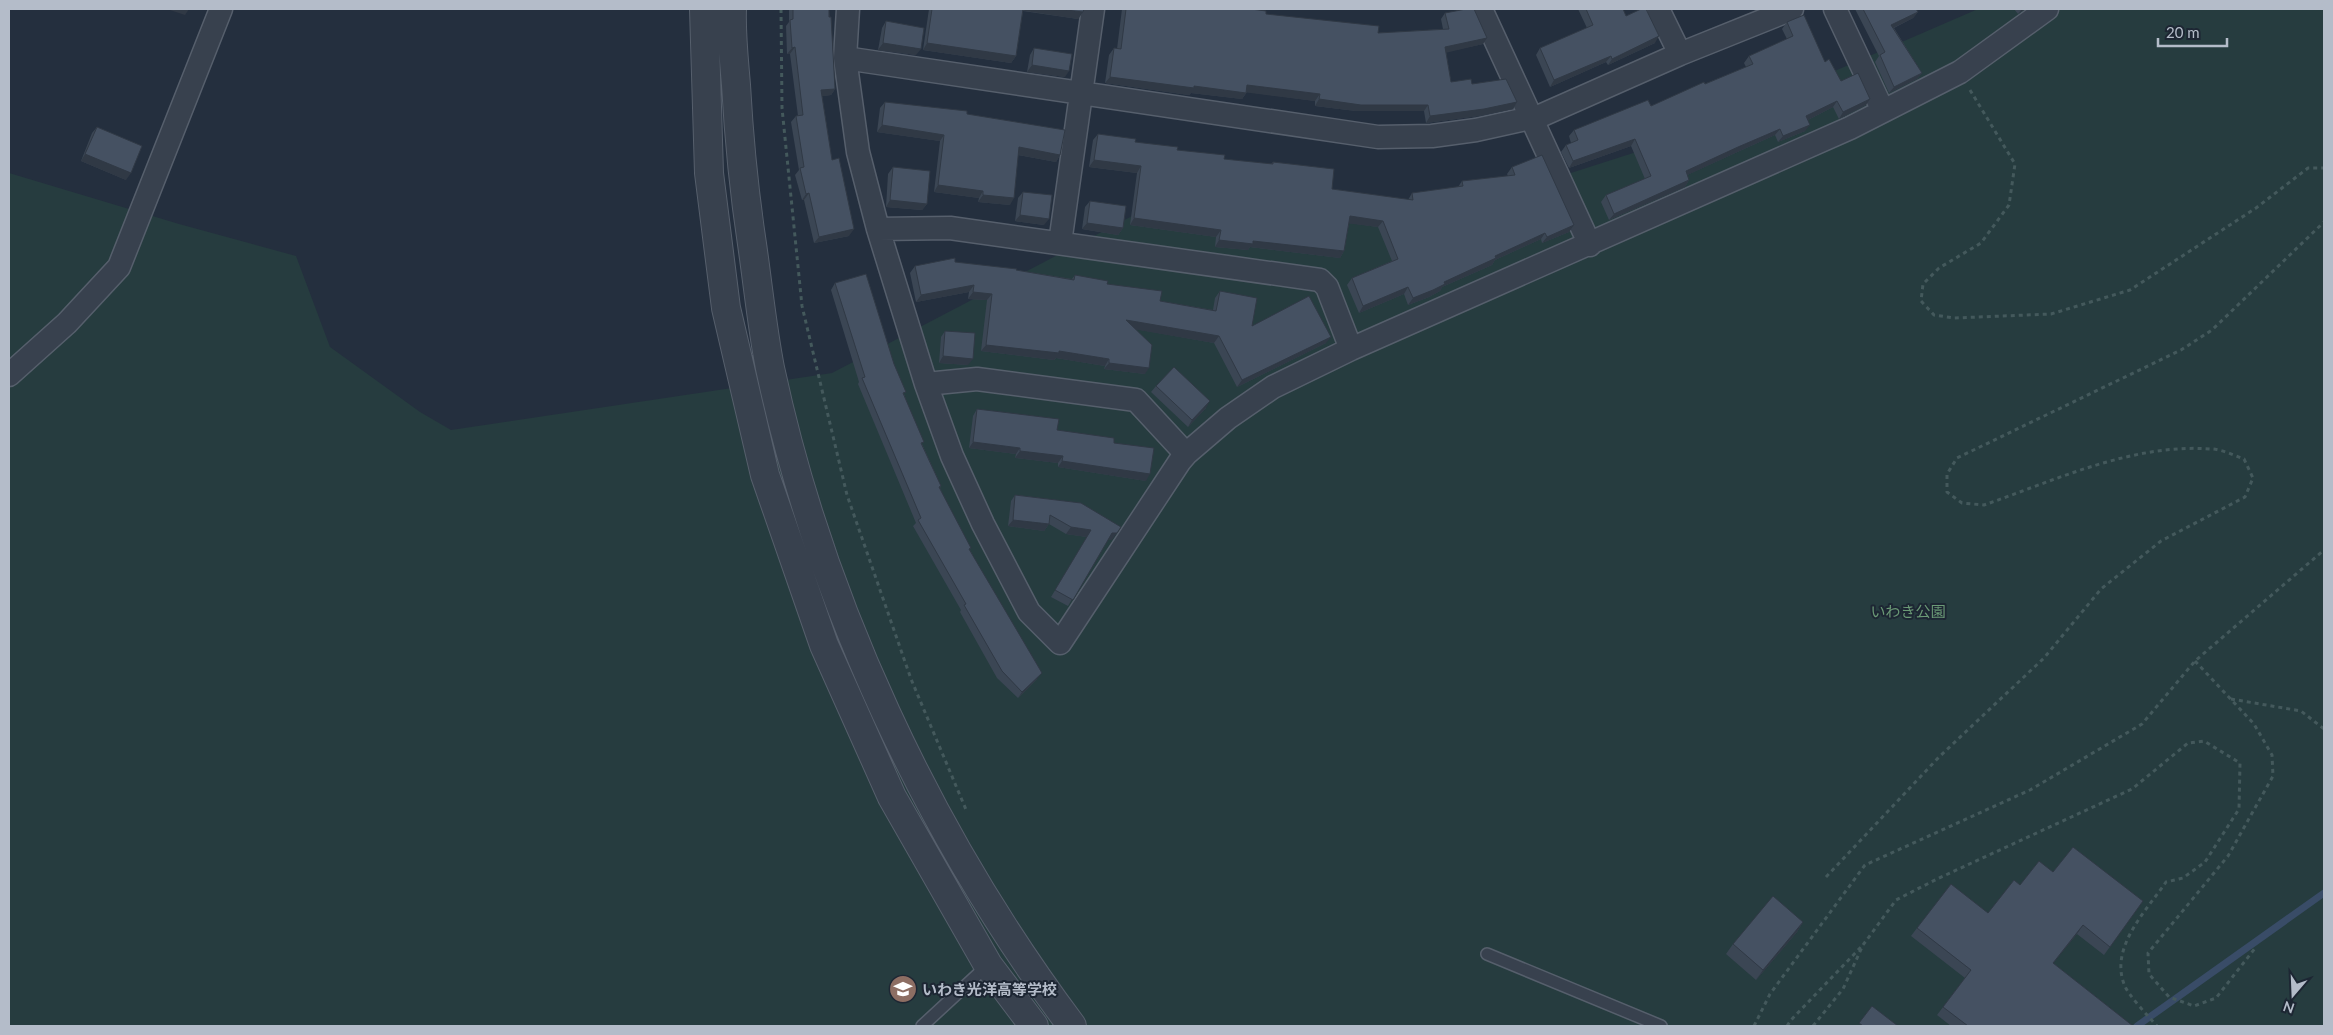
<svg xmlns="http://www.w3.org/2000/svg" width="2333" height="1035" font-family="Lato,'Noto Sans JP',sans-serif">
  <rect width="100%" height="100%" fill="#242f3e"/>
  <path fill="#263c3f" d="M1978,9h346v1017h-2315v-853l170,51 117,32 34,91 90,65 31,18 381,-57 302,-158 374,-22 172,-55z"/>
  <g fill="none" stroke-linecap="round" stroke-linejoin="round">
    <path stroke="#394c67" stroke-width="7" d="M2137,1026l187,-133"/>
    <g stroke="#565f6c" stroke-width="14">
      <path id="service" d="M1487,954l174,72
        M922,1026l66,-61"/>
    </g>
    <g stroke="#565f6c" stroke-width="25">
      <path id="minor" d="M848,9l-3,49 13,94 20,77 48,155 26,72 31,68 46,88 31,31 120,-182 6,-7 42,-36 45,-31 78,-38 499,-221 110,-56 87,-63
        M1481,9l109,236
        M1658,9l22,45
        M1835,9l48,102
        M845,58l533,79 54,-1 44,-6 64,-14 140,-62 112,-45
        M878,229l72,-1 370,52 7,7 24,62
        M1060,243l33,-234
        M9,375l58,-52 52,-56 102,-258
        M926,384l51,-5 159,21 50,54"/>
    </g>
    <g stroke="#565f6c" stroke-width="30">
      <path id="tertiary" d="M704,9l5,164 17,135 39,167 59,170 68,152 96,168 46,61
        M732,9c-1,25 2,51 4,76 3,54 8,106 16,159 6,41 10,83 18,124 50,234 159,467 302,658"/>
    </g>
    <path stroke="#44595c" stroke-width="3" stroke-dasharray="4 4" stroke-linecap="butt" d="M781,9l1,99 20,198 45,189 64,184 56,133
      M1970,90l45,74 -6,41 -28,38 -42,25 -16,16 -2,17 13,14 20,3 97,-4 79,-24 126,-82 52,-40h16
      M2195,661l59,63 18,31 1,21 -45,80 -80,97 1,21 20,23 25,9 22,-8 40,-51
      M2231,699l70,12 23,18
      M1826,877l113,-120 105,-99 57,-69 60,-48 84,-44 8,-19 -9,-19c-11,-4 -23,-10 -33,-10 -78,-6 -155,31 -227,56l-22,-2 -15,-11v-18l10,-16 224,-108 31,-20 112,-108
      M1754,1026l16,-32 95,-129 165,-75 112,-66 53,-63 129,-111
      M1787,1026l4,-6 70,-73
      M1813,1026l30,-37 20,-44 33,-45 41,-21 195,-90 56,-46 16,-2 36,22 -1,46 -34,53 -22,16 -17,4c-20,29 -56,65 -42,102 3,10 25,33 33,42"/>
    <use href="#service" stroke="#38414e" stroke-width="11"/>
    <use href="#minor" stroke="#38414e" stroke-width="22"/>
    <use href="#tertiary" stroke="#38414e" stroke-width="28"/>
  </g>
  <path fill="#3b4654" d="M789,9h40l6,80 -4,6 -9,1 10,64 17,76 -35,7 -10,-43h-2l-7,-25 4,-5 -8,-48 5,-6h2l-8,-62h-3l-1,-28 3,-4z
    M929,9h155l-1,3 -5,7 -55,-8 -7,45 -5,7 -88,-13z
    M1122,9h129l15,5 112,19 65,-4 -2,-10 4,-6 38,31 -37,8 5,30 21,2 45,18 -4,7 -34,7 -53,7 -2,-12h-68l-41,-5v-5l-68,-9 -5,7 -51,-6 -2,2 -84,-12 4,-28 5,-7 3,1z
    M1578,9h45l3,7 29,27 -47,22 -2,-3 -56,25 -14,-32 4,-7 47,-20z
    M1855,9h61l2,3 -5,6 -19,10 28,45 -5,6 -28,14 -14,-31 4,-6z
    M2014,9h11l-7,5z
    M886,21l30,34 -38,-5 4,-22z
    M1787,22l38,40 16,19 25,24 -27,14 -6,-12 -25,13 -3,11 -27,11 -3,-7 -42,19 -46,21 2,5 -4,7 -76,33 -8,-18 5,-7 39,-16 -14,-33 -62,22 -8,-16 5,-7 5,-2 -2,-7 5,-6 77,-24 95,-39 -2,-4 5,-7 38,-17 -5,-10z
    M1034,48l31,29 -38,-5 3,-17z
    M885,102l82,12 93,41 -4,7 -38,-7 -8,50 -32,-3 1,-4 -45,-6 6,-51 -63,-9 3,-24z
    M97,127l29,53 -45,-19 11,-28z
    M1098,134l37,8 89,17 47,5 2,-2 59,27 76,11 4,-7 46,-6 4,-6 46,-5 -1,-2 5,-7 62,58 -5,7 -27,11 -1,-4 -46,21 -3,5 -50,22 -2,4 -11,6 -21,8 -4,-11 -45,19 -12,-28 5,-7 40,-17 -14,-34 -29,-4 -5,28 -4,7 -90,-11 -2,3 -33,-3 1,-10 -86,-12 7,-52 -48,-6 4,-27z
    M893,167l34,37 -5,6 -36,-3 2,-33z
    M1023,192l21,33 -29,-4 3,-23z
    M1090,201l33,27 -5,7 -36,-6 3,-22z
    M955,262l61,8 56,9 3,-4 32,9 53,17 53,9 2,-12 5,-7 32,35 74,17 -89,44 -23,-44 -79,-14 10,45 -41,-5 1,-3 -49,-8 -2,2 -73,-9 6,-51 -19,-1 1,-7 -53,10 -6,-29 5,-7z
    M835,283l69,111 18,50 19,42 -1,2 30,62 67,129 -19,19 -21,-20 -37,-66 1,-2 -48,-84 3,-3 -58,-139 1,-2 -28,-92z
    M945,331l23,34 -29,-2 2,-26z
    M1156,386l50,22 -18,19 -37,-35z
    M977,409l80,21 57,13 32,38 -88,-14v-4l-43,-5 1,-4 -47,-6 4,-32z
    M1015,495l97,45 -4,-1 -40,67 -17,-9 36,-60 -21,-3 -17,-10 -5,7 -36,-5 3,-25z
    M2020,885l123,16 -39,54 -27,-21 -24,29 80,63h-182l-14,-11 28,-37 -54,-42 6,-8 71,-15z
    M1803,922l-6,10 -41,48 -30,-26 7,-10z"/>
  <path fill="#303945" d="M167,9h22l-4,6z
    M1020,9h38l25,3 -5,7 -59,-9z
    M2022,9h3l-7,5z
    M1918,12l-5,6 -26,13 4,-6z
    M1659,36l-4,7 -47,22 4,-6z
    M1487,38l-4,6 -42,10 4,-7z
    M883,43l38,6 -5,6 -38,-5z
    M927,43l89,13 -5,7 -88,-13z
    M795,47l-5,7h-3l5,-6z
    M1611,56l-5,6 -56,25 4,-7z
    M1032,65l37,6 -4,6 -38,-5z
    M1922,73l-5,6 -28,14 5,-6z
    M1110,77l84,9 52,7 -4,6 -51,-6 -2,2 -84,-12z
    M1247,85l73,9 -5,7 -72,-9z
    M835,89l-4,6 -15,2 5,-7z
    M1319,99l109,6 -4,6h-68l-41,-5z
    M1870,99l-4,6 -27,14 4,-7z
    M1837,101l-4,6 -31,16 4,-7z
    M1517,102l-4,7 -34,7 -53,7 4,-7z
    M882,125l62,10 -4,6 -63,-9z
    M1810,125l-5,6 -27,11 5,-6z
    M1780,129l-5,6 -42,19 -52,24 5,-7 52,-24z
    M1635,139l-4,7 -62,22 4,-7z
    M1019,147l41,8 -4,7 -42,-8z
    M85,154l46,19 -5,7 -45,-19z
    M1094,160l47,6 -4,7 -48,-6z
    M1689,180l-4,7 -76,33 5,-6z
    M938,185l45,6 -4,7 -45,-6z
    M809,193l-5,7h-2l4,-6z
    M983,195l31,3 -4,7 -32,-3z
    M890,200l37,4 -5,6 -36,-3z
    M1020,215l29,4 -5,6 -29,-4z
    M1350,216l33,5 -5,6 -33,-4z
    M1134,218l87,12 -5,7 -86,-12z
    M1087,223l36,5 -5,7 -36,-6z
    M1574,225l-5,7 -27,11 5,-6z
    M854,229l-5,7 -35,7 5,-6z
    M1545,233l-4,6 -46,21 -3,5 -50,22 -2,4 -11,6 -21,8 5,-7 82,-42z
    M1219,240l34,1 91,10 -4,7 -90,-11 -2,3 -33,-3z
    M974,285l-5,7 -53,10 5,-7z
    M1408,287l-4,7 -45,19 4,-7z
    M973,292l19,2 -5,6 -19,-1z
    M1126,320l93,16 -5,7 -93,-16z
    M1331,337l-5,6 -89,44 5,-7z
    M986,345l73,6 50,8 -4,7 -49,-8 -2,2 -73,-9z
    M943,356l30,3 -5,6 -29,-2z
    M1109,363l40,5 -4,6 -41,-5z
    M1210,401l-4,7 -18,19 4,-7z
    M973,442l47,6 -4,6 -47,-6z
    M1020,451l43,5 -5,7 -43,-5z
    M1062,461l88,13 -4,7 -88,-14z
    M1013,520l36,4 -5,7 -36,-5z
    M1071,527l20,3 -4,7 -21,-3z
    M1112,533h5l-5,7 -5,-1z
    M1042,673l-5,6 -19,19 4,-6z
    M1803,922l-6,10 -41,48 7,-10z
    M2083,925l-6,9 -30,37 6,-8z"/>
  <path fill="#455162" stroke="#303945" d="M793,9h36v8h2l4,72 -14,1 11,70 7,-2 15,71 -35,8 -10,-44 -3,1 -6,-26 4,-1 -8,-51 7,-1 -8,-68 -3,1 -2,-28 3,-1z
    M932,9h91l-7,47 -89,-13z
    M1058,9h26l-1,3z
    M1126,9h125l15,2v3l113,12 -1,7 71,-4 -4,-16 21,-4h8l13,29 -42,9 6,35 20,-3 1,5 34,-5 11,23 -33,7 -54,7 -2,-11h-67l-42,-6 1,-5 -73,-9 -1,8 -52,-7v2l-84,-11 4,-29 7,1z
    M1586,9h37l3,7 15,-7h5l13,27 -47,23 -1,-3 -57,24 -14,-32 53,-23z
    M1863,9h53l2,3 -27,13 31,48 -28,14 -14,-32 5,-3z
    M1804,15l21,47 4,-3 12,22 17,-8 12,26 -27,13 -6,-11 -31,15 4,9 -27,11 -3,-7 -42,18 -52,24 3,9 -75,34 -8,-19 45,-19 -16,-37 -62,22 -7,-16 12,-5 -4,-10 74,-30 3,6 53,-24 1,2 48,-20 -4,-8 44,-20 -6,-14z
    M886,21l38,7 -3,21 -38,-6z
    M1034,48l38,6 -3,17 -37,-6z
    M885,102l82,9v3l98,16 -5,25 -41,-8 -5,51 -31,-3v-4l-45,-6 6,-50 -62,-10z
    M97,127l45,19 -11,27 -46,-19z
    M1098,134l38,5 -1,3 43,5 -1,3 48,5 -1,4 49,5v-2l61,7 -2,20 81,11 -1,-7 51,-7 -1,-5 53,-6 -3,-8 30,-12 32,70 -27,12 -2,-4 -50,23 1,2 -52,24 1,2 -12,6 -20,8 -5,-11 -45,19 -11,-28 46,-19 -15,-38 -33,-5 -6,35 -91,-10v3l-34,-4 2,-10 -87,-12 7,-52 -47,-6z
    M893,167l37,4 -3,33 -37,-4z
    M1023,192l29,3 -3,24 -29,-4z
    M1090,201l36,5 -3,22 -36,-5z
    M955,258v4l62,7 -1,1 58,10 1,-5 33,6 -1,3 55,7 -2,10 56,10 4,-20 37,7 -5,28 57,-30 22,41 -89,43 -23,-44 -93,-16 26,25 -3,23 -40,-5v-4l-50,-8v2l-73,-8 6,-51 -19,-2 1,-7 -53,10 -6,-29z
    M866,274l28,90 12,28 -3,1 21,49 -3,1 20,43 -2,1 32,61 -2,1 73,124 -20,19 -20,-21 -38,-66 2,-1 -48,-84 3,-2 -59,-140 3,-1 -30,-94z
    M945,331l30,2 -2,26 -30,-3z
    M1174,367l36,34 -18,19 -36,-34z
    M977,409l82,10 -2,11 57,8v5l40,5 -4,26 -88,-13 1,-5 -43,-5v-3l-47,-6z
    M1015,495l66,8 40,24 -4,6h-5l-39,67 -18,-10 36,-60 -20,-3 -21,-12 -1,9 -36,-4z
    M2073,847l70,54 -33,46 -27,-22 -30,38 80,63h-165l-25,-19 28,-37 -54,-42 34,-44 37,29 26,-33 6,5 19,-24 14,11z
    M1773,896l30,26 -40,48 -30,-26z
    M1872,1006l26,20h-35l-4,-3z"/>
  <defs>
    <g id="school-disc" transform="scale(1.4375)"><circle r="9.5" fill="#8d6e63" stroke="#1d2633"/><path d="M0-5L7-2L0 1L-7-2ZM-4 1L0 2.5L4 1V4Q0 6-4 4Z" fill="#fff"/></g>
  </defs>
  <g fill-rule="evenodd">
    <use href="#school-disc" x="903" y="989"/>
  </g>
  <g text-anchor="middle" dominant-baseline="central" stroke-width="4" stroke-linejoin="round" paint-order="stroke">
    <g font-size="15" fill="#6b9a76" stroke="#1d2633">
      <text x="1908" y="611">いわき公園</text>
    </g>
    <g font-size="15" font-weight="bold" fill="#b4bcc9" stroke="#1d2633" text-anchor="start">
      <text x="922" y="989">いわき光洋高等学校</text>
    </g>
  </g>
  <rect width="2333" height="1035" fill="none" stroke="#b4bcc9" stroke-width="20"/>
  <g transform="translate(2293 995) rotate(199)" stroke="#1d2633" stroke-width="4" paint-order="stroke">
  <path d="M0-4L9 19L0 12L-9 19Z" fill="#b4bcc9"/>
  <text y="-8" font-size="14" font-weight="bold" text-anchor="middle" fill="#b4bcc9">N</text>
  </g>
  <path d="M2158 38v8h69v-8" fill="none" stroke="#b4bcc9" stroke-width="2.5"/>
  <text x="2166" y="38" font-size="15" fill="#b4bcc9" stroke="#1d2633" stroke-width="4" paint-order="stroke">20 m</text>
</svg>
